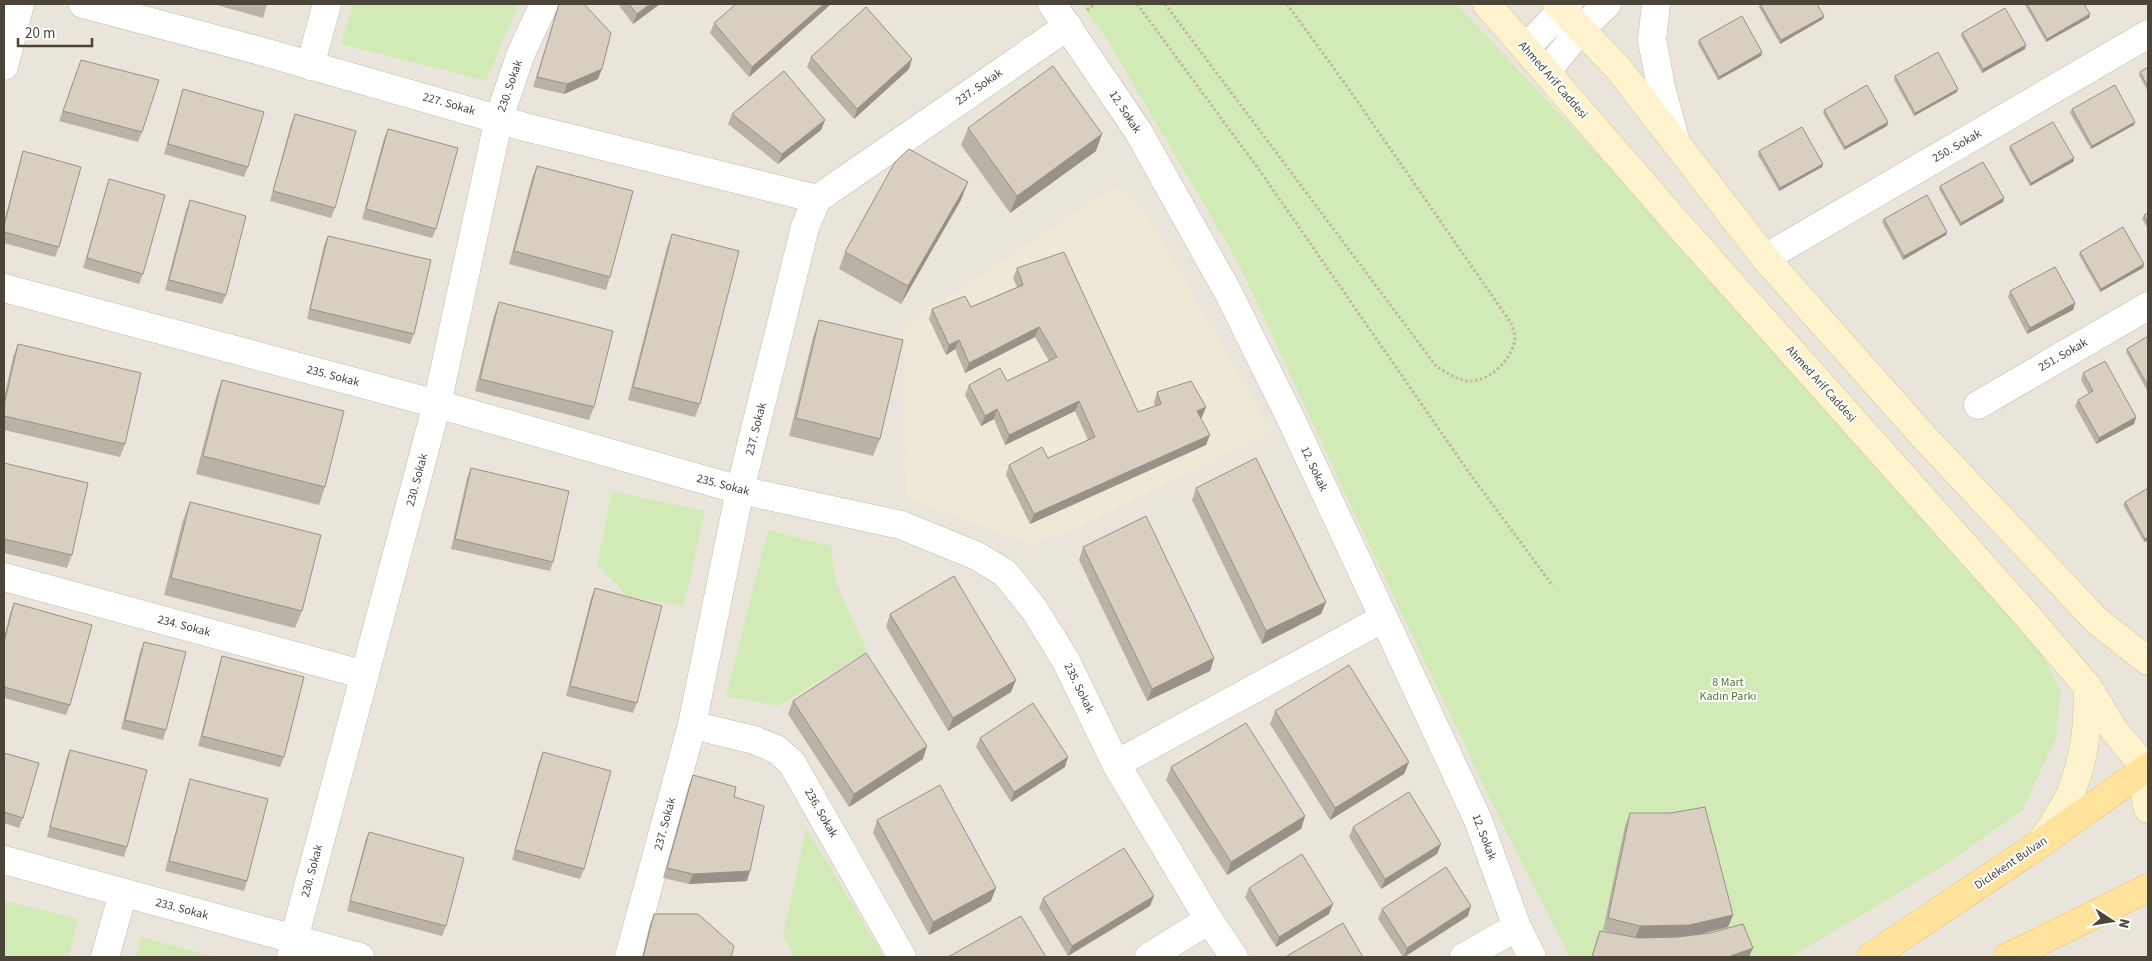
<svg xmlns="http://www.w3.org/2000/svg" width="2152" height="961" font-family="'Source Sans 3',sans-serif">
  <rect width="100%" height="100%" fill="#f6f3ec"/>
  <path fill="#eae5da" d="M4,4h2144v953h-2144z"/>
  <path fill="#efe8d6" d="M1115,186l31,28 126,218 -197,98 -44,14 -125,-46 -1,-173z"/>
  <path fill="#d2eab5" d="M353,4h166l-33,77 -145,-37z
    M1081,4h375l328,348 252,290 25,49 -5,47 -34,73 -87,60 -144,86h-221l-74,-146 -133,-279 -124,-268 -134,-228z
    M612,491l93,20 -21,95 -56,-9 -31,-33z
    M768,530l63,16 5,37 31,68 -88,55 -53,-10z
    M806,828l78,129h-89l-12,-21z
    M4,901l74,18 -9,38h-65z
    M141,937l74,20h-79z"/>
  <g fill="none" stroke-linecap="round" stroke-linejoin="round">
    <g stroke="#c2bbae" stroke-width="29">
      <path id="minor" d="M83,4l181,48 261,75 292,72
        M1052,4l86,127 90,161 62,125 188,403 39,107 15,30
        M4,66l16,-62
        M310,66l17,-62
        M1765,258l383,-224
        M4,288l433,116 303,86 161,35 76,31 28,17 29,36 32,52 50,103 93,156 25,37
        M1978,405l170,-99
        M4,577l361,98
        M692,725l62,15 22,9 16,14 110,194
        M1116,764l268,-146
        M4,860l356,97
        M105,957l18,-64
        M291,957l3,-18 143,-535 62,-286 21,-62 24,-52
        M629,957l63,-232 48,-235 65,-263 12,-28 251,-173
        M1149,957l60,-37
        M1464,957l53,-30"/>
    </g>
    <g stroke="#c2bbae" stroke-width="29">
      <path id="tertiary" d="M1656,4l-4,36 9,47 15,56
        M1526,48l42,-44
        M1546,72l35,-43 26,-25"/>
    </g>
    <g stroke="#d6c79b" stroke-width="29">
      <path id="secondary" d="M1487,4l190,219 346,388 65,76 26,43 33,40 -2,23 3,16
        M1557,4l61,64 147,190 161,181 171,182 51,40
        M2041,843c10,-17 23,-33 30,-51 14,-34 17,-67 17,-104"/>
    </g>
    <g stroke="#e6c16a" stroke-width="29">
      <path id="primary" d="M1871,957l170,-114 107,-76
        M2008,957l140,-69"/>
    </g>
    <path stroke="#c4b79f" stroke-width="3" stroke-dasharray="2.5 2.5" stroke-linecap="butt" d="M1137,4l123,167 210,303 83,112
      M1165,4l271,362c10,6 23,16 35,15 21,-1 42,-23 44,-43 0,-5 -3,-11 -4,-15l-165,-238 -59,-81
      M1087,10l8,-6"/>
    <use href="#minor" stroke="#fff" stroke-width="28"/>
    <use href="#tertiary" stroke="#fff" stroke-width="28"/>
    <use href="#secondary" stroke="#fff3cd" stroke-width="28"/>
    <use href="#primary" stroke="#ffe39c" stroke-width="28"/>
  </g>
  <path fill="#bab2a6" d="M213,4h54l-4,14z
    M559,4h25l14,75 -34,15 -31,-7z
    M618,4h42l-27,20z
    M831,4l-82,73 -39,-44 4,-10z
    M1760,4l64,12 -1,3 -43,25 -21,-37z
    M2025,4h59l6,10 -1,4 -43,24 -21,-37z
    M1962,33l63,16 -43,24 -21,-37z
    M1699,40l63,12 -1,4 -43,24 -20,-36z
    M811,57l98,12 -55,50 -47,-52z
    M81,60l61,72 -4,10 -79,-21z
    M2148,67v25l-9,-17 1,-3z
    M1895,76l62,16 -43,24 -20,-36z
    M183,89l65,78 -4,10 -80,-23 16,-55z
    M2072,109l62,16 -43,24 -21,-36z
    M1824,110l64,12 -1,4 -43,24 -21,-37z
    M295,114l40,94 -4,10 -61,-17 21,-77z
    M732,114l93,6 -4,10 -43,34 -50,-40z
    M968,128l128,23 -86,62 -49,-68z
    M388,129l48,100 -4,9 -70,-19 22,-81z
    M2010,146l64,12 -1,4 -43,24 -21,-37z
    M23,151l36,96 -4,10 -51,-14v-21l16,-61z
    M1759,151l63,16 -43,24 -21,-36z
    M537,166l73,111 -4,13 -97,-26 23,-86z
    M109,179l34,95 -4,10 -56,-16 23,-79z
    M1940,186l64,12 -1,4 -43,24 -21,-37z
    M190,200l36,95 -4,9 -57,-14 21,-80z
    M961,200l-60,104 -62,-35 6,-17z
    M2148,213v16l-6,-10 2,-4z
    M1884,219l63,13 -1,3 -43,25 -21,-38z
    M672,234l28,170 -5,13 -67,-17 39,-153z
    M328,236l86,98 -4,10 -103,-25 17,-74z
    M2080,252l64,12 -1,4 -43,24 -21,-37z
    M1017,268l121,144 17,-6 -1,-4 3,-10 49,15 -4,10 -1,1 5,27 -176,79 -24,-49 3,-10 39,-7 40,-18 -13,-29 -70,34 -11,-26 -13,7 -16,-31 4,-10 38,-4 42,-20 -14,-24 -70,36 -10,-24 -9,6 -17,-36 3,-10 39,-2 46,-20 -4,-9z
    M2010,291l65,12 -2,7 -46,24 -19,-37z
    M499,302l95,105 -5,13 -114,-29 19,-76z
    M819,320l61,119 -7,17 -84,-20 24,-99z
    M2148,336v52l-2,1 -20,-37 1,-3z
    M18,344l107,100 -5,13 -116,-27v-32l9,-41z
    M2083,373l53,44 -2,7 -38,20 -21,-38 3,-6 11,-6 -8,-14z
    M222,380l103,107 -6,18 -123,-31 20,-77z
    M4,463l68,92 -5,13 -63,-15z
    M471,468l82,94 -3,9 -99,-22 16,-71z
    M1196,488l130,114 -5,12 -59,30 -70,-144z
    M2148,488v52l-4,2 -21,-37 2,-3z
    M190,502l112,109 -7,17 -131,-33 19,-75z
    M1083,547l131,111 -4,13 -63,30 -68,-141z
    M595,588l42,115 -4,10 -67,-17 25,-98z
    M14,603l56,102 -4,10 -62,-17v-60l6,-25z
    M890,614l121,78 -63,39 -62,-104z
    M144,642l22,88 -3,10 -42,-11 19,-77z
    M222,656l62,101 -4,10 -82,-21 21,-80z
    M793,701l130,58 -74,48 -61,-93z
    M1275,711l134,51 -5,12 -74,46 -60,-96z
    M980,738l85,29 -54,35 -35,-55z
    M70,750l57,97 -3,10 -77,-20 19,-77z
    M543,752l41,117 -4,10 -68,-19 27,-98z
    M4,753l19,65 -4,10 -15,-5z
    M1171,767l134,49 -4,13 -74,46 -61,-95z
    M693,775l41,22 13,84 -58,3 -26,-6 26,-93z
    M190,779l57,102 -3,10 -79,-20 22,-82z
    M1630,813l103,102 -5,12 -28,7 49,23h-158l9,-26 25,5 -22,-6 22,-104z
    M877,820l114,81 -62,34 -56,-102z
    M1353,827l88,17 -4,10 -56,35 -32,-52z
    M369,832l77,94 -4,10 -95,-25 18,-69z
    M1249,888l80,26 -53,33 -31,-50z
    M1043,898l107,8 -82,50 -29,-48z
    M1382,909l86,7 -63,41h-2l-25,-38z
    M654,914l77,43h-89l8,-33z"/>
  <path fill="#979187" d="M650,4h10l-27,20 4,-10z
    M824,4h7l-82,73 3,-10z
    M2090,14l-1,4 -43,24 1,-3z
    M1824,16l-1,3 -43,25 1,-4z
    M2026,45l-1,4 -43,24 1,-4z
    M1762,52l-1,4 -43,24 1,-3z
    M912,59l-3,10 -55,50 3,-10z
    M602,69l-4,10 -34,15 3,-10z
    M1958,89l-1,3 -43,24 1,-3z
    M825,120l-4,10 -43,34 4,-10z
    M1888,122l-1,4 -43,24 1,-3z
    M2135,122l-1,3 -43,24 1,-3z
    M1102,134l-6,17 -86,62 7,-17z
    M2074,158l-1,4 -43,24 1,-3z
    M1823,164l-1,3 -43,24 1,-3z
    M968,182l-7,18 -60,104 7,-18z
    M2004,198l-1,4 -43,24 1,-3z
    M1947,232l-1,3 -43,25 1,-4z
    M2144,264l-1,4 -43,24 1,-3z
    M2075,303l-2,7 -46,24 3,-6z
    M1039,327l-4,10 -70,36 4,-10z
    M959,340l-4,9 -9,6 3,-10z
    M1079,401l-4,10 -70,34 4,-10z
    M1206,407l-4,10 -9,4 4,-10z
    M997,409l-3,10 -13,7 4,-10z
    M2136,417l-2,7 -38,20 3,-6z
    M1210,435l-4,10 -176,79 4,-10z
    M2148,537v3l-4,2 1,-3z
    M1326,602l-5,12 -59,30 4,-13z
    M1214,658l-4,13 -63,30 5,-12z
    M1016,680l-5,12 -63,39 5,-13z
    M927,746l-4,13 -74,48 5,-13z
    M1068,757l-3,10 -54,35 3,-10z
    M1409,762l-5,12 -74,46 5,-12z
    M1305,816l-4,13 -74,46 4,-13z
    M1441,844l-4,10 -56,35 4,-10z
    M750,871l-3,10 -58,3 4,-10z
    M996,888l-5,13 -62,34 4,-13z
    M1154,896l-4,10 -82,50 4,-10z
    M1333,904l-4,10 -53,33 3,-10z
    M1471,906l-3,10 -64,41 3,-9z
    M1733,915l-5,12 -44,11h-49l5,-12z
    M1753,948l-4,9h-21z"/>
  <path fill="#d8cfc1" stroke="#979187" d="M559,4h25l27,29 -9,36 -35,15 -30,-7z
    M629,4h21l-13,10z
    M736,4h88l-72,63 -38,-44z
    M1760,4h57l7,12 -43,24z
    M2027,4h57l6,10 -43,25z
    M866,7l46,52 -55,50 -46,-52z
    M2005,8l21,37 -43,24 -21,-36z
    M1742,16l20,36 -43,25 -20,-37z
    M1938,52l20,37 -43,24 -20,-37z
    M81,60l78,20 -17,52 -79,-21z
    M1053,66l49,68 -85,62 -49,-68z
    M2148,67v20l-8,-15z
    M784,71l41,49 -43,34 -50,-40z
    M1867,85l21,37 -43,25 -21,-37z
    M2115,85l20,37 -43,24 -20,-37z
    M183,89l81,23 -16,55 -80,-23z
    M295,114l61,17 -21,77 -62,-17z
    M2053,122l21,36 -43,25 -21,-37z
    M1802,127l21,37 -43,24 -21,-37z
    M388,129l70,19 -22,81 -70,-20z
    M909,149l59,33 -60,104 -63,-34 50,-90z
    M23,151l58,16 -22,80 -55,-15v-6z
    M1983,162l21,36 -43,25 -21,-37z
    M537,166l96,25 -23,86 -96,-26z
    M109,179l56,16 -22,79 -56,-16z
    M1927,195l20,37 -43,24 -20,-37z
    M190,200l56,16 -20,79 -57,-15z
    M2148,213v10l-4,-8z
    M2123,227l21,37 -43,25 -21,-37z
    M672,234l67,17 -39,153 -67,-17z
    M328,236l103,24 -17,74 -104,-25z
    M1064,252l74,160 23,-8 -4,-12 34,-11 15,26 -9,4 13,24 -176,79 -25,-49 33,-18 6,11 47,-21 -16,-36 -70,34 -12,-26 -12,7 -16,-31 31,-17 7,13 50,-24 -18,-30 -70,36 -10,-23 -10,5 -17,-36 33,-13 6,11 52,-22 -6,-17z
    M2055,267l20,36 -45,25 -20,-37z
    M499,302l114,29 -19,76 -114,-28z
    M819,320l84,20 -23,99 -84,-21z
    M2148,336v50l-21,-37z
    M18,344l123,29 -16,71 -121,-28v-11z
    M2105,361l31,56 -37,21 -21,-38 15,-9 -10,-18z
    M222,380l122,31 -19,76 -122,-31z
    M1256,458l70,144 -60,29 -70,-143z
    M4,463l84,20 -16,72 -68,-16z
    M471,468l98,23 -16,71 -98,-23z
    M2148,488v49l-3,2 -20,-37z
    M190,502l131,33 -19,76 -131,-33z
    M1146,516l68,142 -62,31 -69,-142z
    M954,576l62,104 -63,38 -63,-104z
    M595,588l67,18 -25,97 -67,-17z
    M14,603l78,22 -22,80 -66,-18v-45z
    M144,642l42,10 -20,78 -41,-10z
    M866,653l61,93 -73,48 -61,-93z
    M222,656l82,21 -20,80 -82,-21z
    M1349,665l60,97 -74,46 -60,-97z
    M1033,703l35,54 -54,35 -34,-54z
    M1246,723l59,93 -74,46 -60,-95z
    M70,750l77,20 -20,77 -77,-20z
    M543,752l68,19 -27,98 -69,-19z
    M4,753l35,10 -16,55 -19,-6z
    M693,775l43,12 -2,10 30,9 -14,65 -57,3 -26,-6z
    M190,779l78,20 -21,82 -78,-20z
    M940,785l56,103 -63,34 -56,-102z
    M1409,792l32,52 -56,35 -32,-52z
    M1705,807l28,108 -44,10 -49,1 -32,-8 22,-105h41z
    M369,832l95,26 -18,68 -96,-25z
    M1124,848l30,48 -82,50 -29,-48z
    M1302,854l31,50 -54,33 -30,-49z
    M1446,867l25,39 -64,42 -25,-39z
    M654,914h44l36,32 -3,11h-88z
    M1021,916l25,41h-98z
    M1343,923l20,34h-75l-1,-1z
    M1743,924l10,24 -25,9h-136l8,-26 39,7 39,-1 32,-4z"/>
  <g text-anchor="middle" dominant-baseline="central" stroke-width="4" stroke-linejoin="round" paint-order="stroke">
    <g font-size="12" fill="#4b4439" stroke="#fff">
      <text transform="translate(1553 80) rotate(49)">Ahmed Arif Caddesi</text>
      <text transform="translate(510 86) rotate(-71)">230. Sokak</text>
      <text transform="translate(979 87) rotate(-35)">237. Sokak</text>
      <text transform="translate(449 104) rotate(16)">227. Sokak</text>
      <text transform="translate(1125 112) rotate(57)">12. Sokak</text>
      <text transform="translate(1957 146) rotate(-30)">250. Sokak</text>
      <text transform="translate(2063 355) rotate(-30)">251. Sokak</text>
      <text transform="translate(333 376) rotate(15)">235. Sokak</text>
      <text transform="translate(1821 384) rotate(48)">Ahmed Arif Caddesi</text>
      <text transform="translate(756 429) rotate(-76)">237. Sokak</text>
      <text transform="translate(1314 469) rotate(65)">12. Sokak</text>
      <text transform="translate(417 480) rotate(-75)">230. Sokak</text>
      <text transform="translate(723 485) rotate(15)">235. Sokak</text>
      <text transform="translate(184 626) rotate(15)">234. Sokak</text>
      <text transform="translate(1079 688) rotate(64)">235. Sokak</text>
      <text transform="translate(821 813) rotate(60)">236. Sokak</text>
      <text transform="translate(665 824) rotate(-75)">237. Sokak</text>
      <text transform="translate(1484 837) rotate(69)">12. Sokak</text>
      <text transform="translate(2011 863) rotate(-34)">Diclekent Bulvarı</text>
      <text transform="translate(312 871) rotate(-75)">230. Sokak</text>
      <text transform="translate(182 909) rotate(15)">233. Sokak</text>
    </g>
    <g font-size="12" fill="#4a7f2a" stroke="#fff">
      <text x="1728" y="682">8 Mart<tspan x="1728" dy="14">Kadın Parkı</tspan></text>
    </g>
  </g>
  <rect width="2152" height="961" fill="none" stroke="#4b4439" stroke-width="10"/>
  <g transform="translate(2112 921) rotate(102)" stroke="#ffffff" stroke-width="4" paint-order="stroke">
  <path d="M0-4L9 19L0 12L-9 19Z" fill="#4b4439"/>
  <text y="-8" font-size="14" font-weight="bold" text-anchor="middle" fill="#4b4439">N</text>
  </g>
  <path d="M18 38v8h74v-8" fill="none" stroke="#4b4439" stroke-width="2.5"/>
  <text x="25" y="38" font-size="15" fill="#4b4439" stroke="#ffffff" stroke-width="4" paint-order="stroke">20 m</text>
</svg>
